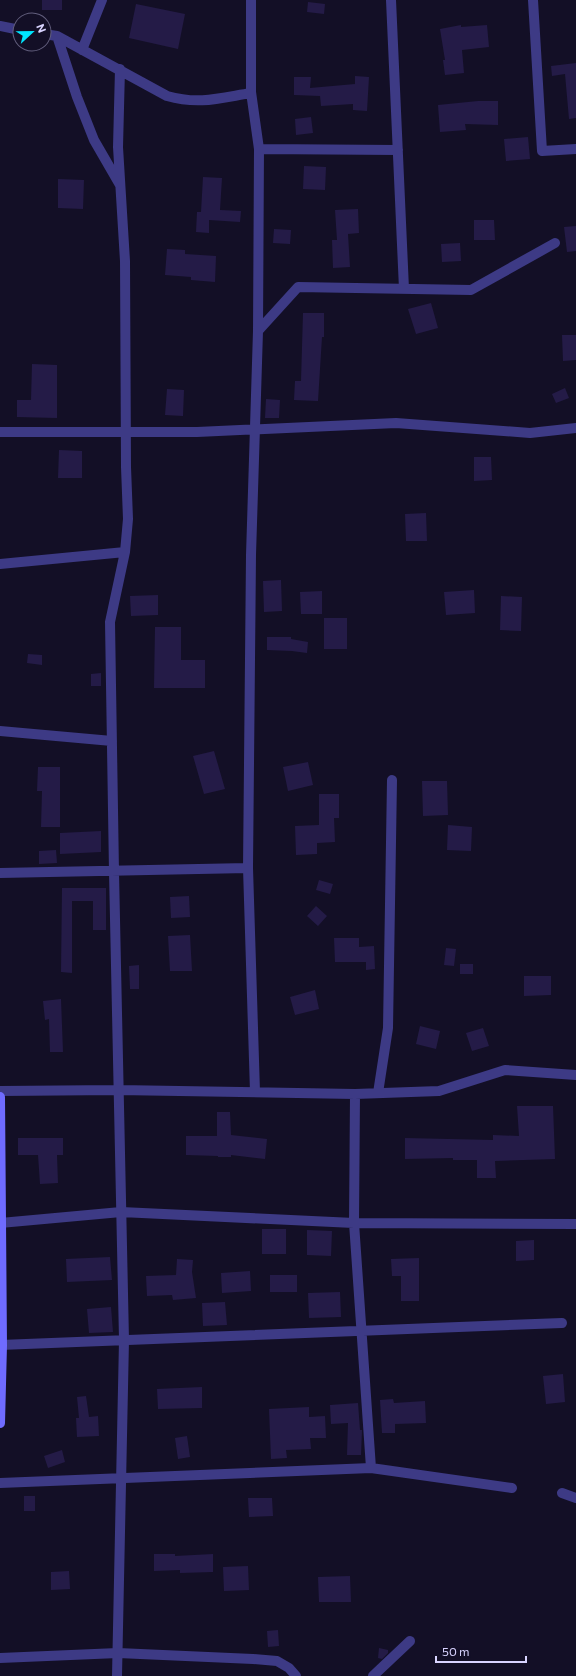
<svg xmlns="http://www.w3.org/2000/svg" width="576" height="1676" font-family="Commissioner,sans-serif">
  <rect width="100%" height="100%" fill="#130f26"/>
  <path fill="#241b47" d="M42,0h20v10h-20z
    M308,2l17,2 -1,10 -17,-2z
    M136,4l49,10 -7,35 -49,-11z
    M461,25v2l26,-2 2,22 -27,3 2,23 -19,2 -2,-15h2l-5,-31z
    M576,63v55l-7,1 -4,-45 -13,2 -1,-10z
    M355,76l14,1 -2,34 -14,-1v-6l-32,2 -1,-10 -26,-1v-18h17l-1,11 45,-4z
    M478,101h20v24l-33,-1 1,6 -26,2 -2,-27z
    M311,117l2,16 -17,2 -1,-16z
    M528,137l2,22 -24,2 -2,-22z
    M304,166l22,1 -1,23 -22,-1z
    M203,177l19,1 -2,32 21,1 -1,11 -31,-2v13l-13,-1 1,-20h4z
    M58,179l26,1 -1,29 -25,-1z
    M358,209l1,24 -11,1 2,33 -17,1 -1,-28h5l-2,-30z
    M474,220h20l1,20h-21z
    M576,226v25l-9,1 -3,-25z
    M274,229l17,1 -1,14 -17,-1z
    M460,243l1,18 -19,1 -1,-18z
    M167,249l18,1v4l31,2 -1,26 -24,-2v-3l-26,-2z
    M431,303l7,25 -22,6 -8,-25z
    M303,313h21v24h-2l-4,64 -24,-1 1,-19h6z
    M562,335h14v25l-13,1z
    M32,364l25,1v53l-40,-1v-17h14z
    M565,388l4,10 -13,5 -4,-9z
    M167,389l17,1 -1,26 -18,-1z
    M266,399l14,1 -1,18h-14z
    M59,450l23,1v27h-24z
    M474,457h17l1,23 -18,1z
    M426,513l1,28h-21l-1,-27z
    M281,580l1,31 -18,1 -1,-31z
    M474,590l1,23 -29,2 -2,-23z
    M322,591v23h-21l-1,-22z
    M158,595v20l-27,1 -1,-20z
    M501,596l21,1 -1,34 -21,-1z
    M324,618h23v31h-23z
    M155,627h26v33h24v28h-51z
    M267,637h24v2l17,3 -1,11 -15,-2 -25,-1z
    M28,654l14,1v10l-15,-2z
    M101,673v13h-10v-12z
    M214,751l11,38 -21,5 -11,-38z
    M308,762l5,23 -25,6 -5,-24z
    M38,767h22v60h-19l1,-36h-5z
    M422,781h25l1,34 -25,1z
    M319,794h20v24h-5l1,24 -18,1v11l-21,1 -1,-29 24,-1z
    M448,825l24,2 -1,24 -24,-1z
    M101,831v21l-41,2v-21z
    M56,850l1,13 -18,1v-13z
    M319,880l14,4 -3,10 -14,-4z
    M62,888h44v42h-13v-29h-21v72l-11,-1z
    M189,896l1,21 -19,1 -1,-21z
    M316,906l11,10 -9,10 -11,-10z
    M190,935l2,36h-22l-2,-35z
    M334,938h25v9l15,-1 1,23 -9,1v-8h-31z
    M446,948l10,1 -2,17 -10,-1z
    M460,964h13v10h-13z
    M139,965v24h-9l-1,-23z
    M524,976h27v19l-27,1z
    M315,990l4,19 -24,6 -5,-18z
    M61,999l2,53h-13l-1,-33 -4,1 -2,-19z
    M420,1026l20,5 -4,18 -20,-5z
    M483,1028l6,18 -17,5 -6,-18z
    M517,1106h36l2,53 -60,2 1,17h-19v-18h-24v-2l-48,1v-21l88,2v-5l26,1z
    M217,1112h13l1,23 36,4 -2,20 -34,-4v2h-13v-1l-32,-1v-19h31z
    M18,1138h45v17h-6l1,28 -18,1 -2,-29h-20z
    M262,1229h24v25h-24z
    M307,1230l25,1 -1,25 -24,-1z
    M534,1240v20l-18,1v-20z
    M110,1257l2,23 -45,2 -1,-23z
    M419,1258v43h-18v-25h-9l-1,-17z
    M177,1259l16,1 -1,12 4,26 -23,2 -1,-5 -25,1 -1,-20 30,-1z
    M250,1271l1,20 -29,2 -1,-20z
    M270,1275h27v17h-27z
    M340,1292l1,25 -32,1 -1,-25z
    M225,1302l2,23 -24,1 -1,-23z
    M111,1307l2,25 -24,1 -2,-24z
    M563,1374l2,28 -19,2 -3,-28z
    M202,1387v21l-44,1 -1,-20z
    M86,1396l3,21 9,-1 1,20 -22,1 -1,-19h3l-2,-21z
    M393,1399l1,4 31,-2 1,22 -31,1v9h-13l-2,-33z
    M358,1403l2,27h2l-1,25h-14l1,-32 -17,1 -1,-19z
    M309,1407v10l16,-1 1,22h-16l1,11 -25,1 1,8 -16,1 -2,-50z
    M187,1436l3,21 -12,2 -3,-21z
    M62,1450l3,12 -17,6 -4,-12z
    M24,1496h11v15h-11z
    M248,1498h24l1,18 -24,1z
    M154,1554h21v2l38,-2v18l-33,1v-3l-26,1z
    M248,1566l1,24 -25,1 -1,-24z
    M69,1571l1,18 -19,1v-18z
    M350,1576l1,26h-32l-1,-25z
    M278,1630l1,16 -11,1 -1,-16z
    M379,1648l9,2v3l-6,6 -4,-1z"/>
  <g fill="none" stroke-linecap="round" stroke-linejoin="round">
    <path stroke="#3d3a85" stroke-width="10" d="M251,0v92l8,57 -1,182
      M391,0l13,289
      M533,0l9,151 34,-2
      M0,26l20,4
      M44,34l13,2 110,60c32,9 53,2 84,-3
      M57,36l20,61 17,43 26,45
      M82,50l20,-50
      M259,149l139,1
      M0,432h197l199,-9 134,10 46,-5
      M0,564l125,-12
      M0,731l112,10
      M0,873l248,-5
      M0,1091l118,-1 237,4 84,-3 66,-21 71,5
      M255,1092l-7,-224 3,-313 7,-224 40,-44 173,3 84,-47
      M378,1093l10,-65 4,-248
      M355,1094l-1,129 17,245
      M0,1223l121,-11 233,11 222,1
      M0,1345l562,-22
      M0,1483l371,-15 141,20
      M562,1493l14,5
      M0,1658l118,-5 135,6 24,2 12,7 7,8
      M117,1676l7,-336 -10,-468 -4,-250 15,-70 3,-33 -2,-52 -1,-206 -7,-114 2,-78
      M373,1676l37,-35"/>
    <path stroke="#6f6bff" stroke-width="10" d="M0,1097l2,248 -2,78"/>
  </g>
  <g transform="translate(32 32) rotate(68)"><circle r="19" fill="#130f26" stroke="#625e7d"/>
  <path d="M0-3L7 15L0 10L-7 15Z" fill="#00e5ff"/>
  <text y="-6" font-size="11" font-weight="bold" text-anchor="middle" fill="#d9d4ff">N</text>
  </g>
  <path d="M436 1656v6h90v-6" fill="none" stroke="#d9d4ff" stroke-width="2"/>
  <text x="442" y="1656" font-size="12" fill="#d9d4ff" stroke="#130f26" stroke-width="3" paint-order="stroke">50 m</text>
</svg>
